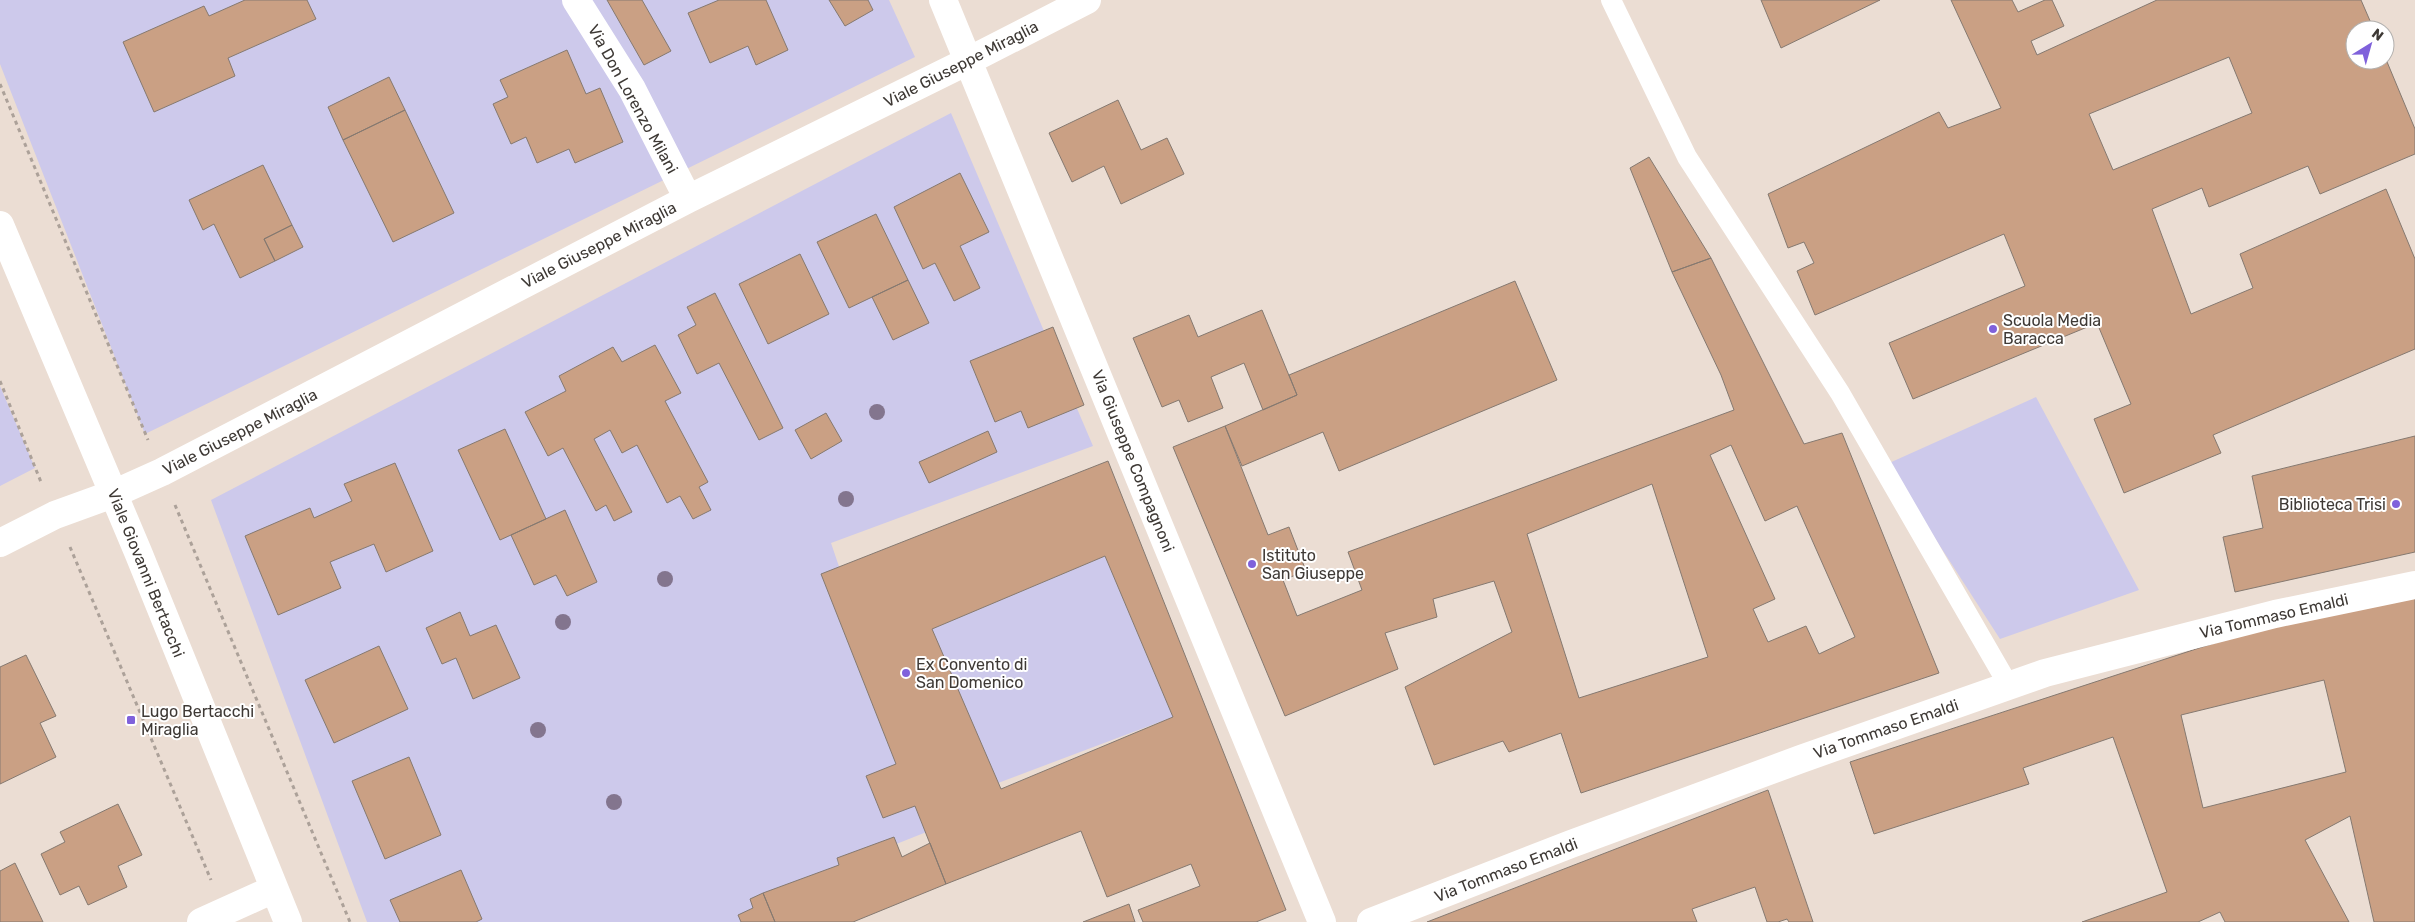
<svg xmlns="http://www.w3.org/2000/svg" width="2415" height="922" font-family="Rubik,sans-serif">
  <rect width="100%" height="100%" fill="#ebddd3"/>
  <path fill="#cdc9eb" d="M0,0h889l26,57 -770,377 -145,-370z
    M951,113l142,333 -262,97 98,288 -171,68 9,23h-400l-156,-422z
    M0,386l35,82 -35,18z
    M2036,397l103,193 -139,49 -113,-175z
    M1105,556l68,161 -175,66 -66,-154z"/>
  <path fill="#caa084" stroke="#857970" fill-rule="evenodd" d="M245,0h62l9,19 -88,39 7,18 -81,36 -31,-70 81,-36 5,10z
    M607,0h35l29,51 -27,14z
    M719,0h47l22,50 -32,15 -8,-19 -38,17 -22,-50z
    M829,0h39l5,10 -28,16z
    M1761,0h119l-99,48z
    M1951,0h61l6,12 27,-12h7l12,26 -33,15 6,14 120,-55h204l13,30h-19v30h30v-3l30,72v25l-95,40 -12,-28 -99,41 -7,-19 -50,21 39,105 62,-26 -13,-34 146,-65 29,70v90l-202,86 8,18 -97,40 -30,-74 37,-15 -34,-81 -184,76 -24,-56 136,-57 -21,-52 -189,81 -18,-44 17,-8 -10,-21 -16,6 -20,-54 171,-82 9,16 53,-20zM2229,57l23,56 -139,57 -24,-56z
    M567,50l19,44 14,-6 23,54 -48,21 -6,-14 -32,14 -11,-26 -15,7 -18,-40 15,-7 -8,-17z
    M389,77l16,33 -62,30 -15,-33z
    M1118,100l23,50 26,-12 17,36 -63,30 -17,-38 -32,16 -23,-49z
    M405,110l49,103 -61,29 -50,-102z
    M1649,157l62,101 -39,14 -42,-104z
    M263,165l29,60 -28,14 11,22 -35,17 -26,-54 -11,6 -14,-30z
    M960,173l29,59 -29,14 20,42 -26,13 -19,-38 -12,6 -29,-62z
    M876,214l32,66 -59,28 -32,-66z
    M292,225l11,22 -28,14 -11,-22z
    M800,254l29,60 -61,30 -29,-60z
    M1711,258l93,186 38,-11 97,240 -358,120 -20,-60 -52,19 -6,-11 -69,24 -29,-78 107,-55 -18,-51 -61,18 4,18 -52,16 13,36 -113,47 -112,-269 52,-21 43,109 21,-8 17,44 -23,9 14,36 65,-26 -14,-38 386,-142 -13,-35 -49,-103zM1731,445l34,76 32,-15 58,131 -36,17 -13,-28 -38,16 -15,-33 22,-10 -65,-144zM1652,484l56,173 -129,41 -52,-164z
    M908,280l21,43 -36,17 -21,-43z
    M1515,281l42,99 -218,91 -16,-39 -81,34 -17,-40 72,-31 -8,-20z
    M715,293l68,135 -24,12 -40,-77 -22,11 -19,-39 18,-10 -9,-18z
    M1262,310l35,85 -34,15 -19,-47 -33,14 12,31 -35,14 -9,-22 -17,7 -29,-69 56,-23 9,22z
    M1053,327l31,78 -56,23 -7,-17 -26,11 -25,-61z
    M655,345l26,48 -16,8 43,81 -9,5 12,23 -18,9 -13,-23 -13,7 -30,-58 -15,8 -12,-23 -16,9 38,73 -18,9 -8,-16 -10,6 -33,-63 -15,8 -23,-44 41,-21 -7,-15 54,-29 9,15z
    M826,413l16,28 -31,18 -16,-29z
    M505,429l41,90 -46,21 -42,-90z
    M988,431l9,21 -68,31 -10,-21z
    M2415,436v116l-180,40 -12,-55 40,-9 -11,-52z
    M1108,461l178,449 -30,12h-113l-5,-12 62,-24 -9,-22 -84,33 -26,-66 -135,53 -31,-78 -32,12 -17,-42 30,-12 -75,-190zM1105,556l68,161 -172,72 -69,-160z
    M395,463l38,88 -47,21 -12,-28 -44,18 11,26 -63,27 -33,-79 65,-28 4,10 38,-17 -8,-17z
    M565,510l32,72 -30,14 -11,-21 -22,10 -23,-50z
    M2415,597v325h-41l-24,-106 -45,24 44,82h-124l-5,-10 -22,10h-116l85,-30 -54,-155 -90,31 6,16 -155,50 -24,-72 441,-144zM2324,680l22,92 -143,36 -22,-93z
    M460,612l10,24 26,-11 24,53 -47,21 -17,-41 -14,6 -16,-36z
    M379,646l29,63 -74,34 -29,-63z
    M26,655l30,61 -16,7 16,34 -56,27v-117z
    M409,757l32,78 -56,24 -33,-78z
    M1768,790l45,132h-24l-2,-3 -9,3h-11l-12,-35 -63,22 5,13h-270z
    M118,804l24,51 -24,11 9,21 -39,18 -9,-19 -19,9 -19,-41 24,-12 -5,-10z
    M894,837l8,20 28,-14 16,41 -93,38h-78l-12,-29 76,-28 -2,-7z
    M15,863l28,59h-43v-51z
    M461,870l21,49 -6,3h-76l-10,-22z
    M763,893l12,29h-34l-3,-7 15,-7 -3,-9z
    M1129,904l6,18h-52z"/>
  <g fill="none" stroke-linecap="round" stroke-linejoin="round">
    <path stroke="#aca199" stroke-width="3" stroke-dasharray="4 4" stroke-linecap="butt" d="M0,84l148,356
      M0,381l41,101
      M175,505l175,417
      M70,547l141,333"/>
    <path stroke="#fff" stroke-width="20" d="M1611,0l76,157 153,236 169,293"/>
    <path stroke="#fff" stroke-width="28" d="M576,0l56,89 56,110
      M943,0l379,922
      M0,225l138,327 150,370
      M0,543l55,-28 58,-21 49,-22 526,-273 280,-138 119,-61
      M201,922l73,-33
      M1371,922l200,-78 230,-85 244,-86 230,-59 140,-29"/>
  </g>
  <g fill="#83758e">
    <circle cx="877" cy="412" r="8"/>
    <circle cx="846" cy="499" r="8"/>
    <circle cx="665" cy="579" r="8"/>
    <circle cx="563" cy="622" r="8"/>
    <circle cx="538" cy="730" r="8"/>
    <circle cx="614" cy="802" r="8"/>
  </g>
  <g fill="#7f61db" stroke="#fff" stroke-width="2">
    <circle cx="1993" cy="329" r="5"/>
    <circle cx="2396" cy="504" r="5"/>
    <circle cx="1252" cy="564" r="5"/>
    <circle cx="906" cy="673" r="5"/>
    <rect x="126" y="715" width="10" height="10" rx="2.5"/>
  </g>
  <g text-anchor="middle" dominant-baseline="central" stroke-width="4" stroke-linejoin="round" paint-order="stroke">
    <g font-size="16" fill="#3e3935" stroke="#fff">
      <text transform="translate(961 64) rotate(-27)">Viale Giuseppe Miraglia</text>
      <text transform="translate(633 99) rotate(61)">Via Don Lorenzo Milani</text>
      <text transform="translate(599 245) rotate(-27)">Viale Giuseppe Miraglia</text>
      <text transform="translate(240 432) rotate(-27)">Viale Giuseppe Miraglia</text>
      <text transform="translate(1133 461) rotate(68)">Via Giuseppe Compagnoni</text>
      <text transform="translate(146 573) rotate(68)">Viale Giovanni Bertacchi</text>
      <text transform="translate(2274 616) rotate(-13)">Via Tommaso Emaldi</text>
      <text transform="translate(1886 729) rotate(-19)">Via Tommaso Emaldi</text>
      <text transform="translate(1506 870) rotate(-21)">Via Tommaso Emaldi</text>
    </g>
    <g font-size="16" fill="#3e3935" stroke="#fff" text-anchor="start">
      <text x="2003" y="320">Scuola Media<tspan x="2003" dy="18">Baracca</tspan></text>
      <text x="2386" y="504" text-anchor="end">Biblioteca Trisi</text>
      <text x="1262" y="555">Istituto<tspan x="1262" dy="18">San Giuseppe</tspan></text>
      <text x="916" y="664">Ex Convento di<tspan x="916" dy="18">San Domenico</tspan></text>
      <text x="141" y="711">Lugo Bertacchi<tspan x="141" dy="18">Miraglia</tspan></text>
    </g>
  </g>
  <g transform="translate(2370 45) rotate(37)"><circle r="24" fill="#ffffff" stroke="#b2b0ae"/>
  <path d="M0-4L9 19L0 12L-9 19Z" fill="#7f61db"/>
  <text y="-8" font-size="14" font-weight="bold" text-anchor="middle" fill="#3e3935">N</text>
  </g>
</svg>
